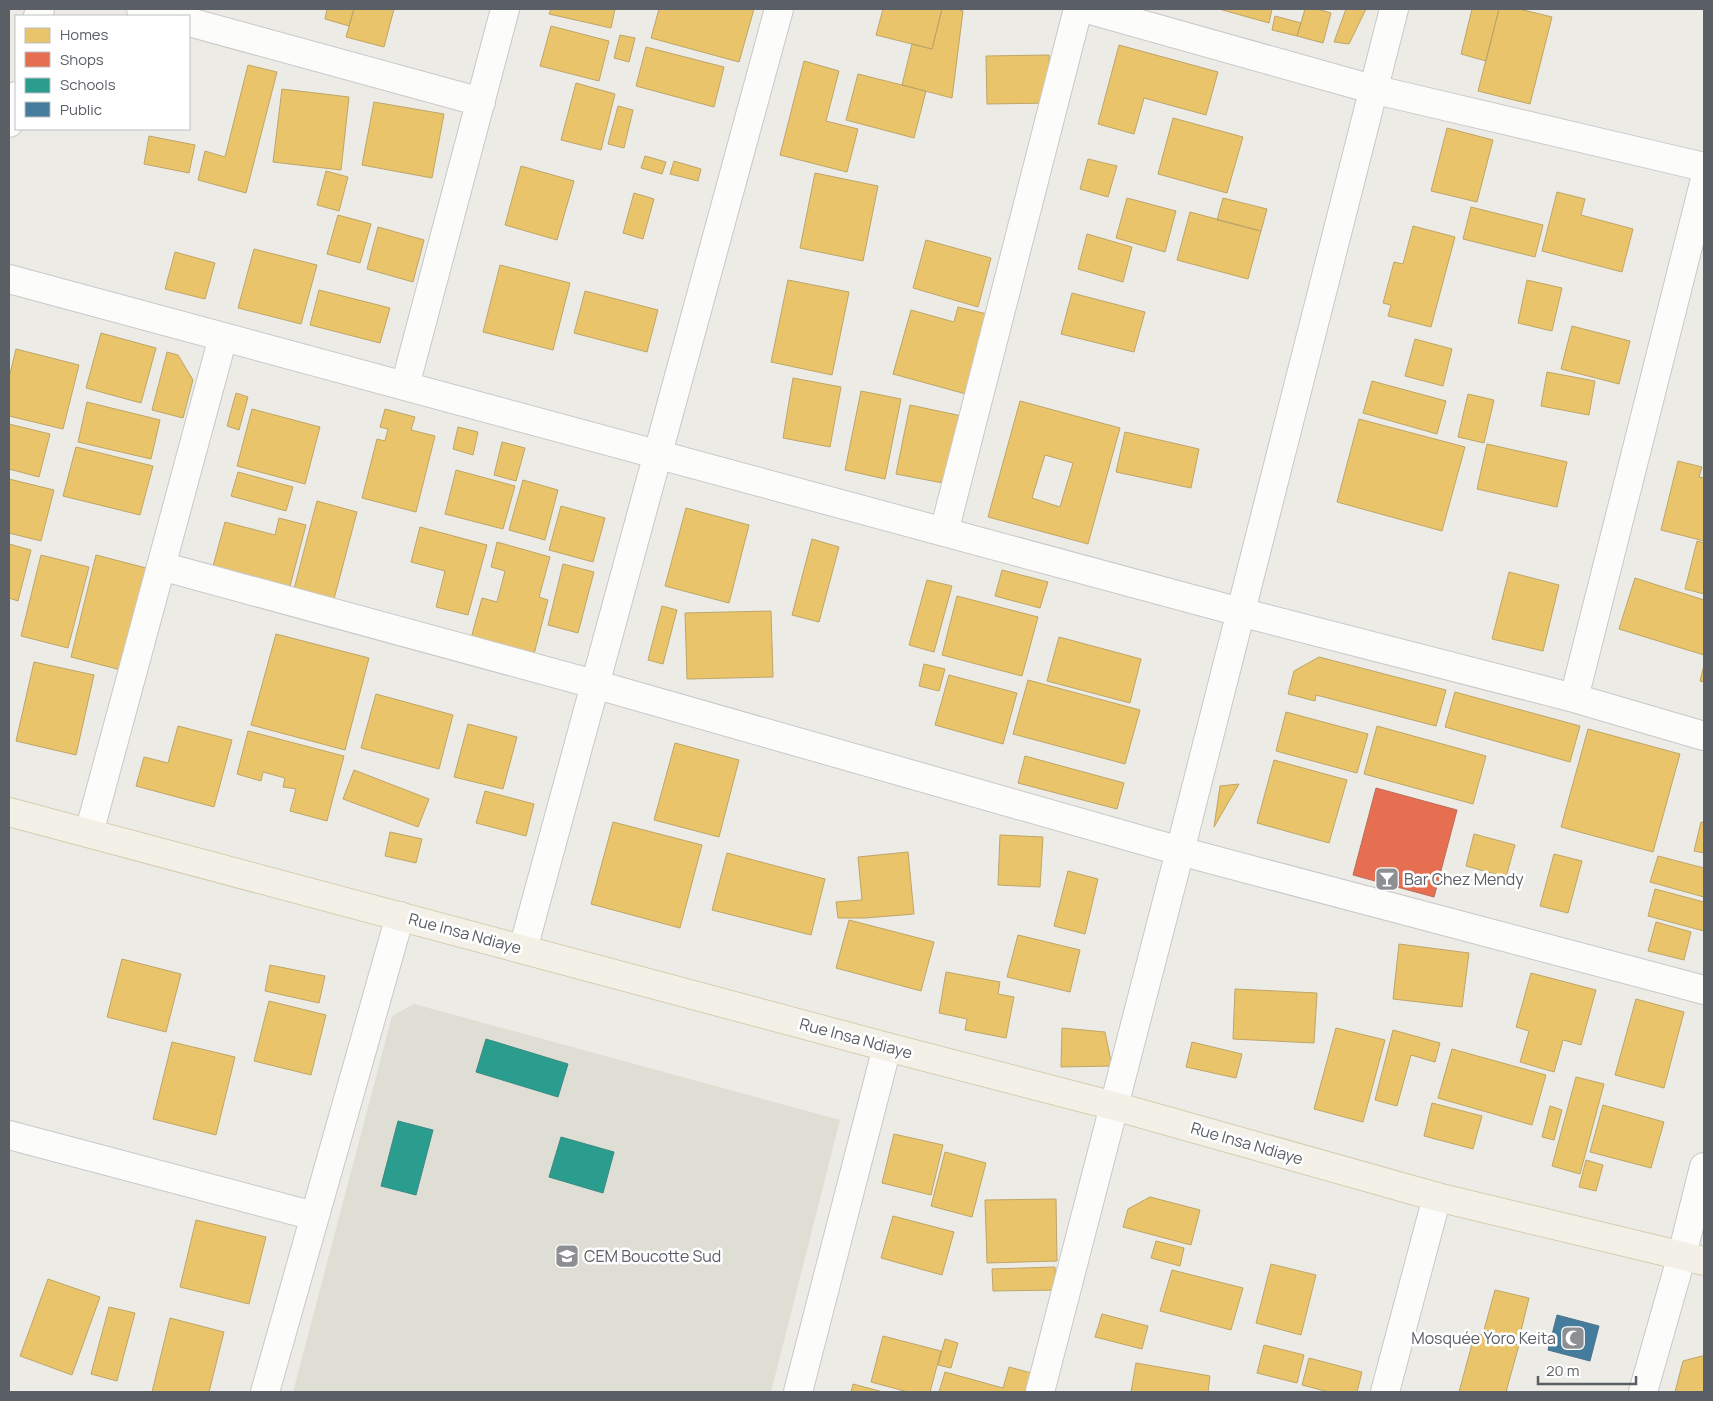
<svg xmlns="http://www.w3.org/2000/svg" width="1713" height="1401" font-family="Manrope,sans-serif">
  <rect width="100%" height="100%" fill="#ecebe5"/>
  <path fill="#deded5" d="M414,1004l426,116 -69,272h-478l99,-376z"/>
  <path fill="#e9c46a" stroke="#bea568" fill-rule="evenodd" d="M327,9h27l-5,17 -24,-7z
    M354,9h40l-10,38 -38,-10z
    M551,9h64l-4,19 -62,-14z
    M659,9h95l-15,53 -88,-24z
    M883,9h59l-10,40 -56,-14z
    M942,9h15l6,2 -11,87 -50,-13 10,-41 20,5z
    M1219,9h53l-3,14z
    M1305,9h12l14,4 -8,30 -26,-7z
    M1346,9h20l-17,35 -15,-2z
    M1472,9h27l-13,52 -25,-7z
    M1499,9h20l33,8 -22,87 -52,-13z
    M1275,16l26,7 -4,13 -25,-6z
    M551,26l58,15 -10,40 -59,-15z
    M620,35l15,3 -6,24 -15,-4z
    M1119,45l99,27 -12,43 -62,-17 -10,36 -36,-10z
    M646,47l78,20 -10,40 -78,-21z
    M1049,55l2,48 -64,1 -1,-48z
    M804,61l35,10 -13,50 32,8 -11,43 -67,-17z
    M248,65l29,7 -31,121 -48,-13 7,-29 20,6z
    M858,74l68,17 -12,47 -68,-18z
    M576,83l39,11 -14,56 -40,-10z
    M282,89l67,8 -8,73 -68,-8z
    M374,102l70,12 -12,64 -70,-13z
    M618,106l15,4 -9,38 -16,-4z
    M1173,118l70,19 -16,56 -69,-19z
    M1447,128l46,12 -16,62 -46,-11z
    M149,136l46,9 -6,28 -45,-9z
    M645,156l21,6 -4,12 -21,-6z
    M1088,159l29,7 -9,31 -28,-8z
    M674,161l27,8 -3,12 -28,-7z
    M521,166l53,15 -17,59 -52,-15z
    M326,171l22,6 -9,34 -22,-6z
    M815,173l63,13 -15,75 -63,-13z
    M1557,192l28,7 -4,16 52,14 -11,43 -80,-21z
    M634,193l20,6 -11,40 -20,-6z
    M1127,198l49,13 -11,41 -49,-14z
    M1223,198l44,11 -6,22 -44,-11z
    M1471,207l72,18 -8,32 -72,-18z
    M1190,212l71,19 -13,48 -71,-19z
    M338,215l33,9 -11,39 -33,-9z
    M1413,226l42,11 -24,90 -43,-11 3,-11 -8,-2 11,-41 9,2z
    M378,227l46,13 -11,42 -46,-13z
    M1087,234l45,13 -9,35 -45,-13z
    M926,240l65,18 -13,49 -65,-19z
    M254,249l63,16 -16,59 -63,-16z
    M175,252l40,11 -10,36 -40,-10z
    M500,265l70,18 -17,67 -70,-18z
    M788,280l61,12 -17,83 -61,-13z
    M1527,280l35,8 -10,43 -34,-8z
    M319,290l71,18 -10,35 -70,-18z
    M585,291l73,19 -11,42 -73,-19z
    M1072,293l73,19 -11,40 -73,-18z
    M958,307l29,7 -21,80 -73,-20 18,-64 43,12z
    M1572,326l58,15 -11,43 -58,-15z
    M101,333l55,15 -15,55 -55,-15z
    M1415,339l37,10 -9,37 -38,-10z
    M16,349l63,16 -16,64 -54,-13v-38z
    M167,352l11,3 15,25 -10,38 -31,-8z
    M1547,372l48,9 -6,34 -48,-9z
    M793,378l48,9 -11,60 -47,-9z
    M1372,381l74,20 -9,33 -74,-21z
    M861,391l40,8 -16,80 -40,-9z
    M236,393l12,4 -9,33 -12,-4z
    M1468,394l26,6 -10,43 -26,-6z
    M1020,401l100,27 -32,116 -100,-27zM1045,455l28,8 -13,44 -28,-9z
    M87,402l73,18 -9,39 -73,-17z
    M910,405l52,11 -14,68 -52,-10z
    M252,409l68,18 -15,57 -68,-18z
    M385,409l30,8 -4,13 24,6 -19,76 -54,-14 15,-59 8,2 3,-12 -8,-2z
    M1359,419l106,28 -23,84 -105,-29z
    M9,424l41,10 -11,43 -30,-8z
    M458,427l20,5 -5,23 -20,-6z
    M1125,432l74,17 -8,39 -75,-16z
    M502,442l23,6 -9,33 -22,-6z
    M1487,444l80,18 -10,45 -80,-18z
    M76,447l77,19 -13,49 -77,-19z
    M1678,461l24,6 -3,10 5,1v63l-43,-11z
    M456,470l59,16 -12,43 -58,-15z
    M238,472l55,15 -7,24 -55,-15z
    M9,479l45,11 -13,51 -32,-8z
    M523,480l35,10 -13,50 -36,-10z
    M317,501l40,11 -23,87 -40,-10z
    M561,506l44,12 -12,44 -44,-12z
    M686,508l63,17 -20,78 -64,-17z
    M279,518l27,7 -17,65 -77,-20 13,-48 50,13z
    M420,527l67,18 -19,70 -32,-8 9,-36 -34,-9z
    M812,539l27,8 -20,75 -27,-7z
    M1697,541l7,2v51l-19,-5z
    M497,542l53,15 -11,40 9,3 -15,58 -63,-16 12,-44 15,4 8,-31 -14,-4z
    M9,544l22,6 -13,51 -9,-3z
    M41,555l48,12 -21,81 -47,-12z
    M96,555l54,14 -25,102 -54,-14z
    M563,564l31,8 -16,61 -30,-8z
    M1002,570l46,12 -8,26 -45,-12z
    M1509,572l50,13 -16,66 -51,-12z
    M1635,578l69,22v55l-85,-26z
    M927,580l25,6 -18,66 -25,-7z
    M957,596l81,21 -16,59 -80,-21z
    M662,606l15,4 -14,54 -15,-4z
    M771,611l2,66 -86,2 -2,-66z
    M276,634l93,24 -24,92 -94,-25z
    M1059,637l82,22 -11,44 -83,-22z
    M1319,657l127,33 -10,36 -120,-31 -1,6 -27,-7 6,-23z
    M34,662l60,13 -18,80 -60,-14z
    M924,664l21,5 -6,22 -20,-5z
    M1704,665v17l-4,-1z
    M949,675l68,18 -14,51 -68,-19z
    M1028,680l112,30 -15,54 -112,-30z
    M1455,692l125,34 -10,36 -125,-35z
    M376,694l77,21 -14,54 -78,-21z
    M1286,712l82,22 -11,39 -81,-22z
    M468,724l49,13 -14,52 -49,-12z
    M178,726l54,14 -18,67 -78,-21 8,-29 24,6z
    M1377,726l109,30 -13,48 -109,-30z
    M1588,729l92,25 -27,98 -92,-25z
    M248,731l96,25 -17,65 -37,-10 6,-22 -13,-2 2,-9 -22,-6 -2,9 -24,-7z
    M675,743l64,17 -20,77 -65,-17z
    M1025,756l99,27 -7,26 -99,-26z
    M1274,760l73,20 -18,63 -72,-20z
    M354,770l75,29 -11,28 -75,-28z
    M1239,784l-25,43 6,-41z
    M485,791l49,13 -8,32 -50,-13z
    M613,822l89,23 -22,83 -89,-24z
    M1701,822l3,1v30l-10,-2z
    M390,832l32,7 -6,24 -31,-7z
    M1474,834l41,11 -9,32 -40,-11z
    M1000,835l43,2 -3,50 -42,-2z
    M908,852l6,62 -49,4h-27l-2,-16 26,-2 -4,-43z
    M727,853l98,26 -14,56 -99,-25z
    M1554,854l28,7 -14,52 -28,-7z
    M1658,856l46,12v29l-54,-15z
    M1068,871l30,8 -13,55 -31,-8z
    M1655,889l49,13v29l-56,-15z
    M849,920l85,22 -13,49 -85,-23z
    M1656,922l35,10 -7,28 -36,-9z
    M1018,935l62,15 -10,42 -63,-15z
    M1399,944l70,9 -7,54 -69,-8z
    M122,959l59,15 -15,58 -59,-15z
    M270,965l55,11 -6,27 -54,-12z
    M946,972l54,10 -2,12 16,3 -8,41 -41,-8 2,-11 -28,-6z
    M1531,973l65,17 -15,55 -18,-5 -9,32 -34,-10 9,-31 -13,-4z
    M1235,989l82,4 -3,50 -81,-4z
    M1636,999l48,13 -20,76 -49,-13z
    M269,1001l57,14 -15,60 -57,-14z
    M1062,1028l43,4 7,34 -51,1z
    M1336,1028l49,12 -22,82 -49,-13z
    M1393,1030l47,13 -5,19 -24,-7 -14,51 -22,-6z
    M172,1042l63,15 -19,78 -63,-16z
    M1192,1042l50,12 -6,24 -50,-11z
    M1452,1049l94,26 -14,50 -94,-27z
    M1576,1077l28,7 -24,90 -28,-8z
    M1432,1103l50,13 -9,33 -49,-13z
    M1603,1105l61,17 -13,46 -61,-16z
    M1550,1106l12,4 -8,30 -12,-3z
    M894,1134l49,11 -12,50 -49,-12z
    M945,1152l41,11 -14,54 -41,-11z
    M1586,1160l17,5 -7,26 -17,-4z
    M1150,1197l50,13 -9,35 -68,-18 5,-18z
    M1056,1199l1,62 -70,2 -2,-63z
    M893,1216l61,16 -12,43 -61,-17z
    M196,1220l70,17 -17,67 -69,-17z
    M1156,1241l28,7 -4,18 -29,-8z
    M1271,1264l45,11 -15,60 -45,-12z
    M1055,1267l1,23 -63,1 -1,-22z
    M1172,1270l71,18 -12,42 -71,-19z
    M48,1279l52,18 -28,78 -52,-19z
    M1495,1290l34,8 -10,41 -35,-9z
    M109,1307l26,6 -18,68 -26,-7z
    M1102,1314l46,12 -6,23 -47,-12z
    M170,1318l54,14 -15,60h-57z
    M1475,1333l44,12 -13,47h-47z
    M883,1336l58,15 -11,41h-22l-37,-10z
    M945,1339l13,4 -7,25 -13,-3z
    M1264,1345l40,10 -7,28 -40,-10z
    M1702,1356h2v36h-29l8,-31z
    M1309,1358l53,14 -5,20h-28l-27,-7z
    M1136,1363l74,13 -2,16h-77z
    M1009,1367l26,7 -5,18h-91l6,-20 58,16z
    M853,1384l30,8h-32z"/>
  <path fill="#e76f51" stroke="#bd6a57" d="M1376,788l81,22 -23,87 -81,-22z"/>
  <path fill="#2a9d8f" stroke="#388a82" d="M486,1039l82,25 -10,33 -82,-25z
    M398,1121l35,9 -17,65 -35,-9z
    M561,1137l53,15 -11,41 -54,-16z"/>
  <path fill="#457b9d" stroke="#4b728c" d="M1557,1315l42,11 -9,35 -42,-11z"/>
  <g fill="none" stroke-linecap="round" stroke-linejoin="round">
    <g stroke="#c8c9c8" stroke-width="30">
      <path id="minor" d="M141,9l27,7
        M1087,9l285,80 332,78
        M38,16l2,-7
        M189,22l292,80
        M9,123l7,-27
        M9,279l1231,333 334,86 130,38
        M405,386l100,-377
        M944,532l134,-523
        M161,566l433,118 586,167 524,139
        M1574,698l130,-515
        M89,833l134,-496
        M523,949l256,-940
        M9,1135l305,81
        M265,1392l135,-476
        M798,1392l89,-345
        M1040,1392l140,-541 214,-842
        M1385,1392l52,-195
        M1643,1392l39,-137 22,-88"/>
    </g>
    <g stroke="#d6cdb1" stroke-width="30">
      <path id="major" d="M9,812l878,235 227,59 323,91 267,64"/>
    </g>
    <use href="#minor" stroke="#fcfcfb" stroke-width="28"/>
    <use href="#major" stroke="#f3f1e7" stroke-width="28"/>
  </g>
  <defs>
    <g id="bar-square" transform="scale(1.25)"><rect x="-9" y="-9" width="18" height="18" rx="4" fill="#8d8f92" stroke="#fff"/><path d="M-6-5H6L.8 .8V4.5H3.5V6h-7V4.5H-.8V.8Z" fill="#fff"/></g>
    <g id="school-square" transform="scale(1.25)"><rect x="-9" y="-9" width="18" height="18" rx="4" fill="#8d8f92" stroke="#fff"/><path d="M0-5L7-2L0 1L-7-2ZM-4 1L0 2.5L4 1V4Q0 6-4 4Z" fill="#fff"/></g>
    <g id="mosque-square" transform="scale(1.25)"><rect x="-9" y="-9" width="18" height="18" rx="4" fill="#8d8f92" stroke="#fff"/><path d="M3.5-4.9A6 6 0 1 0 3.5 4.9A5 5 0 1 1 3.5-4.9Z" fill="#fff"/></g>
  </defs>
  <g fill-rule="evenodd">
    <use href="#bar-square" x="1387" y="879"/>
    <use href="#school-square" x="567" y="1256"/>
    <use href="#mosque-square" x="1573" y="1338"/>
  </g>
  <g text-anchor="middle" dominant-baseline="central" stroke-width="5" stroke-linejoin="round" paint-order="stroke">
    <g font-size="16" fill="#5a5e65" stroke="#fff" text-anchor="start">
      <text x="1404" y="879">Bar Chez Mendy</text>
      <text x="584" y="1256">CEM Boucotte Sud</text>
      <text x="1556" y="1338" text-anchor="end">Mosquée Yoro Keita</text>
    </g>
    <g font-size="16" fill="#5a5e65" stroke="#fff">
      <text transform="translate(465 933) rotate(15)">Rue Insa Ndiaye</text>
      <text transform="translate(856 1038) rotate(15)">Rue Insa Ndiaye</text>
      <text transform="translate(1247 1143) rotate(16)">Rue Insa Ndiaye</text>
    </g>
  </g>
  <rect width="1713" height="1401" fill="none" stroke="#5a5e65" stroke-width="20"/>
  <rect x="15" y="15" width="175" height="115" fill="#ffffff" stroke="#bdbfc1"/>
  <rect x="25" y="28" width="25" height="15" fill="#e9c46a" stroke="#bdbfc1"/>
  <text x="60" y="40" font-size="15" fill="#5a5e65">Homes</text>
  <rect x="25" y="52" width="25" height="15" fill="#e76f51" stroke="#bdbfc1"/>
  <text x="60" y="65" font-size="15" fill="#5a5e65">Shops</text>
  <rect x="25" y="78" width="25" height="15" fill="#2a9d8f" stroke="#bdbfc1"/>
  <text x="60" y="90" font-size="15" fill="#5a5e65">Schools</text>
  <rect x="25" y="102" width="25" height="15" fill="#457b9d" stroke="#bdbfc1"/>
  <text x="60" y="115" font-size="15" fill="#5a5e65">Public</text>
  <path d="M1538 1376v8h98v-8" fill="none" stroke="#5a5e65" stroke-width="2.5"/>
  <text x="1546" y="1376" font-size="15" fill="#5a5e65" stroke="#ffffff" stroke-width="4" paint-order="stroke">20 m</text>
</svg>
